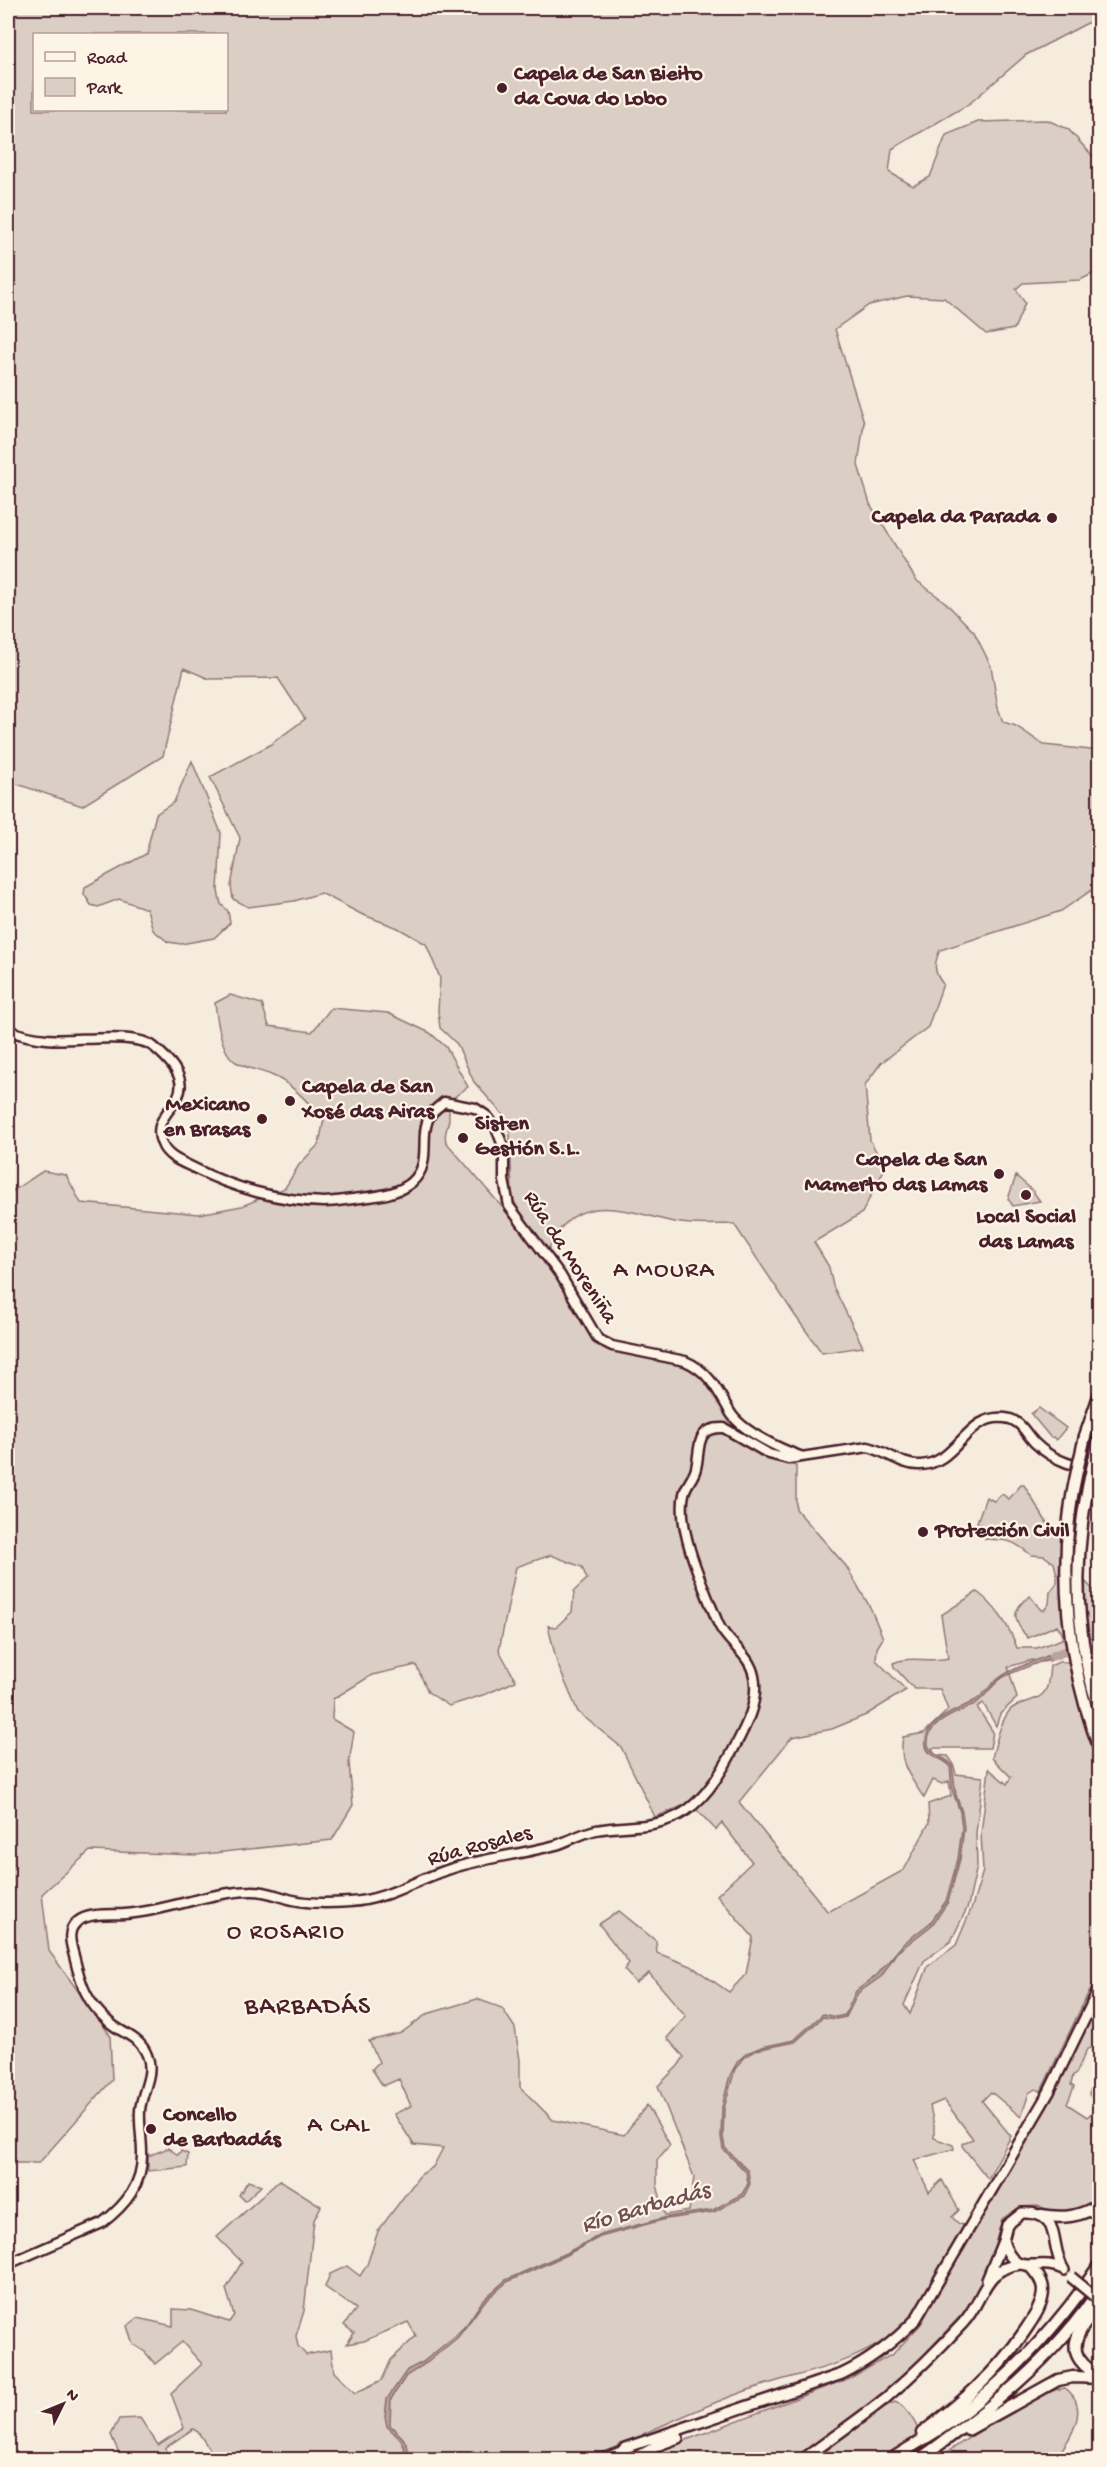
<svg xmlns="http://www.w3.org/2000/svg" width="1107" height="2467" font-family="'Gochi Hand',sans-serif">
  <rect width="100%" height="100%" fill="#f5ecde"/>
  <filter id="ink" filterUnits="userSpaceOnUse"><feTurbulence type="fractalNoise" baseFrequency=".0167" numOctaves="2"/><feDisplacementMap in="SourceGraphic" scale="12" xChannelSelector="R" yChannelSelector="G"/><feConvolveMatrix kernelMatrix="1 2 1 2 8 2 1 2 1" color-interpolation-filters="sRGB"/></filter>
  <g filter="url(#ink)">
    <path fill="#dbcec4" stroke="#927678" stroke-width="1.5" fill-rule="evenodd" d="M8,8h1091v9l-73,38 -57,49 -77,45 -3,23 24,14 17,-9 16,-42 32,-13 69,-2 21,9 31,34v108l-19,9 -57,3 -7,6 9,14 -11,26 -28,5 -42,-36 -37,-2 -38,9 -34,24 29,93 -6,43 12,39 46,76 29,22 29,30 17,34 7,42 5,14 13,4 28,19 56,6 -1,134 -38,26 -121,39c-6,13 -7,22 3,34l-15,43 -47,36 -16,22 5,55 15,28 -23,45 -48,29 15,25 4,19 30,61 -41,6 -26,-36 -62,-93c-19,0 -41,2 -60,-2 -49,-11 -100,-34 -126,28l-24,-29 -12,-24 -2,-63 -5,-17 -31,-35 -17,-38 -17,-16 -2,-17 2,-33 -14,-34 -28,-16 -37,-14 -40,-21 -27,8 -46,6 -15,-8 -2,-13 9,-48 -30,-61 58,-31 37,-27 -27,-41 -69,1 -25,-11 -21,88 -81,50 -74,-25zM34,34h192v76h-192z
      M192,761l29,72 -3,58 3,13 7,7 2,12 -16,15 -33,6 -13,-2 -15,-12 -6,-21 -28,-10 -21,8 -7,-2 -7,-11 1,-7 61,-33 10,-40 18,-12z
      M230,995l32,9 7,22 43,6 19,-24 57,5 42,20 16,14 22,40c-16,12 -20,10 -19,31 0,9 -6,14 -3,24l101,117 24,39 21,39 14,11 67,12 20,8 16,16 17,27 34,45 36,10v43l50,57 24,41 13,31 -6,10 -1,12 30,30 -40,25 -34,14 -40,8 -53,65 89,110 76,-42 25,-47 -1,-19 23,-8 -2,-15 -7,3 -9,-4 -9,18c-14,-22 -26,-34 -21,-61l21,-4 24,-23 -8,-21h-26l-20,-22 -1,-4c17,-8 37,0 55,-5l-7,-43 36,-23c18,13 33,35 40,56h20l25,-9v-6l-5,-8 -29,13c-15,-17 -18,-28 2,-42l11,14h3l5,-6 1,-12 7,-9v-8l-3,-12 -10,-7 -13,-1c-18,-15 -23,-15 -46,-16l1,-11 -9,-6 9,-25 8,4 8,-7 7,5 12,-14h3l26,43 13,4 9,27 12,21 10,11 5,17v40l-34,6 -16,7 -8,1 -9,-2 -24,7 9,31 -17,16 -4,12 -13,-23 -6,4 16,25 -3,16h-58l3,7 13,1 5,7 3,11 27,3 -7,56 1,33 -9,40 -17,35 -27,20 -20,44 6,9 18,-48 28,-21 16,-38 11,-36 -2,-38 8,-64 18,15 4,-7 -19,-19c4,-15 8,-36 18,-48 10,-10 30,-7 36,-21 3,-6 3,-16 4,-23l9,-4h38l2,-2 1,304 -3,11 -56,116 -6,-2 -6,4 -8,24 -30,-25 -9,9 29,35 -23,43 -26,-33v-3l11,-4 -29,-39 -14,6 4,20v12l19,7 1,4 -40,11 15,32 13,-12 17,30 -7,7 7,7 6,1c-17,31 -37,75 -62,100 -45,43 -108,47 -163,68 -33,12 -65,27 -97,41l-1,25h-426l-18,-27 -5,-3 -28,19 7,11h-53l-1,-8 -7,-16 8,-16 21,-1 18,27 26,-17 -13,-35 31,-29 -20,-22 -27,22 -10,-12 -12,-8 -6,-18 11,-8 35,8v-17l18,1 38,12 5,-7 -8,-26 16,-27 -25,-25 63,-57 41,26 -7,14 -10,91 -8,25 2,10 8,9 25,-5 3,22 21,21 27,-13 9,-20 25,-24 -8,-14 -44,19 -17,3 7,-11 -10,-8 12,-16 -31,-22 5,-13 17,-8 13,10 7,-11 11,-34 42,-56 13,-8 10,-19 -29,-3 -20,-31 17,-8 -12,-27 -16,7 -11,-17 7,-7 -10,-21 32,-8 26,-19 50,-15 25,9 13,20 5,32v27l33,33 71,15 23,-30 23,40 -13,15v25l8,30 24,-4 5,-34 -36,-91 20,-20 6,-9 -17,-19 19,-22 -37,-43 -13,10 -12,-13 5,-7 -30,-39 20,-13 37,30 1,12 34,13 38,26 17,-18 7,-37 -36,-42 35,-33 -30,-39 -6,7 -26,-27 -35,14 -34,-70 -43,-35 -21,-49 -9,-37 8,1 16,-15 2,-21 13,-12 -5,-12 -31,-12 -35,12 -17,83 17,31 -30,13 -37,12 -21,-14 -12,-27 -44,10 -39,24 -1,20 22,13 -5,31 4,42 -21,35 -136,15 -106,-4 -48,43 7,57 61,84 2,45 -73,83h-24l-7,5v-974l35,-23 23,4 15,28 118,11 43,-8 43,-18 14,-23 20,-21 5,-25c-16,-16 -32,-36 -53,-44 -12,-5 -24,-6 -35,-13 -15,-8 -19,-43 -21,-59z
      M1016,1176l16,14 8,11 -27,5 -5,-7z
      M1039,1408l27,20 -10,12 -3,-3 -2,1 -20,-24z
      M1099,1996v49l-12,4 -11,25 -3,1 -2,10 3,2 -7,17 20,13 10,-9 -8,-14 10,-23v126l-18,11 -14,3h-14l-16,-5 -17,1 -18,12 -9,33 -15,39 -9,16 -68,72 -33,27 -75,53 -142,1 17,-13 184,-70 41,-23 27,-29 32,-56 100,-174z
      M168,2148l10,7 3,-4 7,3 -1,13 -39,4v-15z
      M248,2181l13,5 -16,15 -6,-6z
      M1065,2388c27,19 5,52 -10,71l-113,1 -1,-4c29,-18 93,-65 124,-68z
      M895,2402c17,5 29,41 36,57l-117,1 68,-52z"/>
    <path fill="#b8a39e" stroke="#8c6e70" stroke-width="1.5" d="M1062,1650l1,3c-18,8 -45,16 -61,25 -11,7 -16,19 -27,26 -15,8 -50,18 -47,41 2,10 18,12 24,20l4,30 6,17 2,16 -4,31 -12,43 -16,23 -36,28 -14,23 -24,17 -12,24 -10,2 -13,-2 -28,25 -39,8 -12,8 -9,11 -11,39 -1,29 2,11 23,23 2,13 -6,12 -30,16 -48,7 -66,18 -34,18 -59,27 -22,19 -27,36 -30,25 -22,14 -15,23 -1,26 13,13 5,10c0,9 -7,12 -15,11l10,-5 2,-5 -4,-9 -14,-14 -2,-9 2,-18 20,-29 16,-8 32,-26 12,-12 16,-24 23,-20 60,-27 34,-18 67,-18 46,-7 29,-16 6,-10 -2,-12 -23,-23 -2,-12 1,-30 8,-32 8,-14 9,-8 15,-6 32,-7 29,-26 13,3 9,-2 11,-24 21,-16 27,-32 26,-20 16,-22 12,-42 4,-31 -2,-16 -8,-23 -2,-23c-6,-8 -22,-9 -24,-20 -5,-25 33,-36 48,-45 10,-5 15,-16 24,-22 17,-13 44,-20 64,-29z"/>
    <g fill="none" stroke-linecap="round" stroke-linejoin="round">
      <path stroke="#b8a39e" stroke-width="9" d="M1053,1656l10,-4 37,-8"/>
      <g stroke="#4a1f2b" stroke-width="13">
        <path id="secondary" d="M1096,575h4
          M8,1030c12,5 26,8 39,9 26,3 88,-8 107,8 64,53 -10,59 8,97 5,13 20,18 32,24 39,20 86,33 130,34 12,0 25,-3 37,-4 17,-2 37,-4 51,-16 22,-20 5,-47 19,-68 3,-4 9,-8 13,-12l31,6 12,8 9,12 8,20v32l5,26 52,70 37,63 14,7 73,15c24,10 33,30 45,51 11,19 50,37 70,44
          M8,2264l94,-41c24,-18 41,-39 40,-70 0,-14 -3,-29 -2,-43 2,-20 15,-36 7,-55 -7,-18 -24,-21 -37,-32 -24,-21 -29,-38 -36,-67 -3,-12 -8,-25 3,-34 12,-10 34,-7 48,-8 43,-3 83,-22 126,-23 15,-1 28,6 42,9 19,4 38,3 57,2 35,-2 62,-20 94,-31 36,-13 75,-16 112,-26 13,-4 26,-12 40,-15 29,-6 54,0 83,-15 23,-12 39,-37 51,-59 12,-23 30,-52 24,-80 -5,-24 -27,-32 -36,-53 -13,-33 -42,-93 -34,-129 2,-10 10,-16 12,-26 5,-20 -2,-41 28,-40l45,26 19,5 80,-12c18,4 34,19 52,18 38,-1 46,-52 85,-47 17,2 20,16 31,26 15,15 43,26 64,24"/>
      </g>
      <g stroke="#4a1f2b" stroke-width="14">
        <path id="primary" d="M1003,2241c13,40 34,15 60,28
          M987,2280l16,-39 4,-16 15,-12c42,-2 26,32 42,57
          M637,2457l22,-12 19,-7
          M600,2460l21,-8
          M621,2460v-8l4,-4 217,-74c29,-14 52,-32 74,-55l133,-227 51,-105
          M802,2460c28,-21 58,-41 85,-63 27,-23 52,-48 76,-74 22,-24 19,-54 57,-59"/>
      </g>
      <g stroke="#4a1f2b" stroke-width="15">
        <path id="highway" d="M1085,1436l15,-43
          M1041,2215c22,4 40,2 59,-11
          M1100,2305c-12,15 -34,36 -20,55 5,7 11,12 20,13
          M968,2430l90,-50 15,-3 27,1
          M922,2433c39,-30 74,-59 102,-101 8,-12 19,-26 19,-42 0,-9 -7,-17 -13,-24
          M890,2460c20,-13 40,-24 59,-37 60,-43 110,-98 151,-159
          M918,2460c68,-48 137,-101 182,-172"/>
      </g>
      <use href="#secondary" stroke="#fcf5e5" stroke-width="8"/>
      <use href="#primary" stroke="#fcf5e5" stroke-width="9"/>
      <use href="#highway" stroke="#fcf5e5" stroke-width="10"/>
      <g stroke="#4a1f2b" stroke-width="14" stroke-linecap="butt">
        <path id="primary-bridge" d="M1071,2277l29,24"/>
      </g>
      <g stroke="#4a1f2b" stroke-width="15" stroke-linecap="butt">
        <path id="highway-bridge" d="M1085,1436c-5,23 -11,45 -14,67 -12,85 -1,167 29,247
          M1099,1438c-6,28 -14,57 -17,86 -8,61 -3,129 18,187"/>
      </g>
      <use href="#primary-bridge" stroke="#fcf5e5" stroke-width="9"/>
      <use href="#highway-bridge" stroke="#fcf5e5" stroke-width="10"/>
    </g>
  </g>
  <g fill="#4a1f2b" stroke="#fcf5e5" stroke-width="2">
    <circle cx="502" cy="88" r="6"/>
    <circle cx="1052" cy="518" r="6"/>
    <circle cx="290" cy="1101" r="6"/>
    <circle cx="262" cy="1119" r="6"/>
    <circle cx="463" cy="1138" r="6"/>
    <circle cx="999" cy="1174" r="6"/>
    <circle cx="1026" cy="1195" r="6"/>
    <circle cx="923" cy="1532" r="6"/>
    <circle cx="151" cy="2129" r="6"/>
  </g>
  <g text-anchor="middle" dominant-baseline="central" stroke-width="4.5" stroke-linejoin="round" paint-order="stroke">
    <g font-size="22" font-weight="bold" fill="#4a1f2b" stroke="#fcf5e5" text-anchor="start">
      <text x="514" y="75">Capela de San Bieito<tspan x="514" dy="25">da Cova do Lobo</tspan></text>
      <text x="1040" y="518" text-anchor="end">Capela da Parada</text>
      <text x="302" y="1088">Capela de San<tspan x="302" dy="25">Xosé das Airas</tspan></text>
      <text x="250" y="1106" text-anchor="end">Mexicano<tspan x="250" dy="25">en Brasas</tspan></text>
      <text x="475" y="1125">Sisten<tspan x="475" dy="25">Gestión S.L.</tspan></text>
      <text x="987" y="1161" text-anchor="end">Capela de San<tspan x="987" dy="25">Mamerto das Lamas</tspan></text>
      <text x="1026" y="1218" text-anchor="middle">Local Social<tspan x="1026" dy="25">das Lamas</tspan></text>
      <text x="935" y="1532">Protección Civil</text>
      <text x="163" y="2116">Concello<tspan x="163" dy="25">de Barbadás</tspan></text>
    </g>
    <g font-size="22" fill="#4a1f2b" stroke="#fcf5e5">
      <text transform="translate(569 1258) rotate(57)">Rúa da Moreniña</text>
      <text transform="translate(480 1847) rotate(-15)">Rúa Rosales</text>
    </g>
    <g font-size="24" letter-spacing="1.5" fill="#4a1f2b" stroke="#fcf5e5">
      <text x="664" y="1271">A MOURA</text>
      <text x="286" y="1933">O ROSARIO</text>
      <text x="339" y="2126">A CAL</text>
    </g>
    <g font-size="24" font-style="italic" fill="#704d53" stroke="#fcf5e5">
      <text transform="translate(646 2209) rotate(-16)">Río Barbadás</text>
    </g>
    <g font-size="26" letter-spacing="1.5" fill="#4a1f2b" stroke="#fcf5e5">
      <text x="308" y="2008">BARBADÁS</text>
    </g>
  </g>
  <rect width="1107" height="2467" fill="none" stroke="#fcf5e5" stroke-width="30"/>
  <rect x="15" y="15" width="1077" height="2437" fill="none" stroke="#4a1f2b" stroke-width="2" filter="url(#ink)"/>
  <rect x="33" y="33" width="195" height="78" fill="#fcf5e5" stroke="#b59f9b" stroke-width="1.5"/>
  <rect x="45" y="52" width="30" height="9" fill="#fcf5e5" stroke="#b59f9b" stroke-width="1.5"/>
  <text x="87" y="63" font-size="18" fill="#4a1f2b">Road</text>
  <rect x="45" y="78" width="30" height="18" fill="#dbcec4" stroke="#b59f9b" stroke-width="1.5"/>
  <text x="87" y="93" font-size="18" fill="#4a1f2b">Park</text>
  <g transform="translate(63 2404) rotate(47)" stroke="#fcf5e5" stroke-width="4.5" paint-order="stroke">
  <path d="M0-4.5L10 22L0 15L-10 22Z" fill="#4a1f2b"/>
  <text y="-9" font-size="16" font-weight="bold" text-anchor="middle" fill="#4a1f2b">N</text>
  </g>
</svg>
